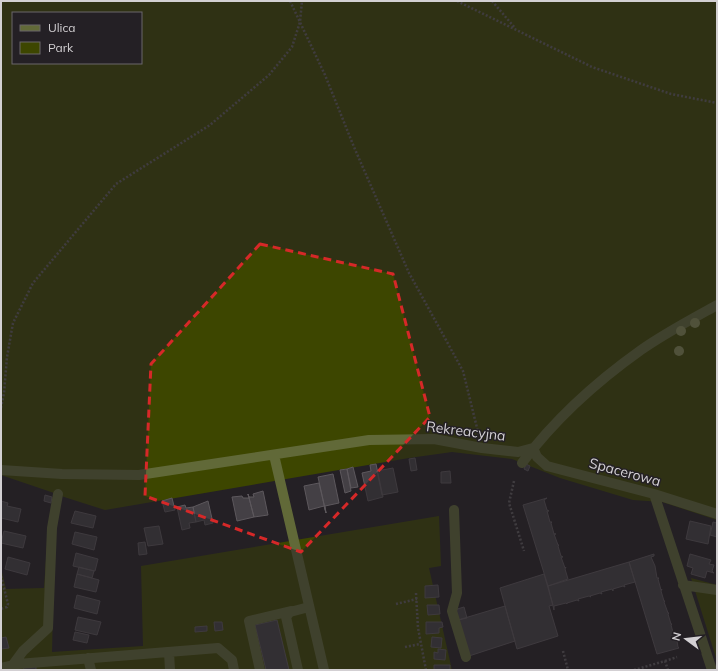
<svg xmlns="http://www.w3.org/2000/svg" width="718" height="671" font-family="Mulish,sans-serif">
  <rect width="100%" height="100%" fill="#242025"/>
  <path fill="#3d4600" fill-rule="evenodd" d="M1,1h716v519l-55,-18 -29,-2 -73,-22 -48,-19 -60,-7 -43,6 -304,52 -44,-14 -6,31 -3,125 91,-6 -2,-80 298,-50 2,50 -12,2 23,102h-451v-102l5,21 38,-1 4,-58 6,-37 -53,-18zM13,13h128v50h-128z
    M691,578l26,7v76z"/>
  <path fill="#444045" stroke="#5d585d" d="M415,458l2,12 -6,1 -2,-12z
    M376,464l7,33 -15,4 -6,-28 9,-2 -1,-6z
    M526,464l4,2 -2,5 -4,-2z
    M353,467l5,20 -7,1 -4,-19z
    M393,468l5,24 -16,3 -5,-24z
    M347,469l4,22 -6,2 -5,-23z
    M450,471l1,12h-10v-11z
    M333,474l6,29 -14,3 1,7 -8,-36z
    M319,483l7,30 -2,-7 -15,4 -5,-24z
    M263,491l5,24 -14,2 -6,-23 1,3h5l-1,-3z
    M248,494l6,23 -17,4 -5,-24 10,-1 1,2h6z
    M45,495l7,2 -1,6 -7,-2z
    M172,498l3,12 -10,2 -3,-11z
    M547,498l-3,2 3,10 2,1h-2l3,11h2l-1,1 3,11h2h-2l4,11h1l-1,1 3,10 2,1h-2l4,11 1,-1 -1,2 3,10 -20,7 -25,-81z
    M1,501l7,2 -1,3 14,3 -3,13 -17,-4z
    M208,501l5,22 -8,2 -1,-5 -8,2 -3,-15z
    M185,505l1,3 7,-1 3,15 -7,1 1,5 -8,2 -5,-23z
    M75,511l21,5 -3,12 -22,-5z
    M690,521l21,5 -3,18 -22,-5z
    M713,522l4,1v14l-7,-2z
    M159,526l4,18 -15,2 -4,-18z
    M4,531l22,5 -3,12 -22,-5z
    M75,532l22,5 -3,13 -22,-6z
    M145,542l2,12 -8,1 -1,-12z
    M76,553l22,6 -3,12 -22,-5z
    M654,554v2l-3,1 4,9 2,12h2l-1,1 3,11 1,-1 -1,2 3,10h1l-1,1 4,11h1l-1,1 3,10h1l-1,1 3,11 2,-1 2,12 1,1 -22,6 -28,-92z
    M690,554l21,6 -2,4 5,1 -2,6 2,2 -7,-2 -2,7 -14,-4 2,-6 -6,-2z
    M8,557l22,6 -3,12 -22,-6z
    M629,562l6,20 -11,3 1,2 -2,-1 -10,3v2l-1,-2 -11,3 1,2 -2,-1 -10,3 1,1 -2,-1 -11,3 1,2 -2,-1 -10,3v1l-1,-1 -12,3v4l-6,-24z
    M79,567l15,4 -2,7 -15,-4z
    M77,574l22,6 -3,12 -22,-5z
    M544,574l9,31 -4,1 9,30 -41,13 -17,-61z
    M438,585l1,12 -14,1v-12z
    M77,595l23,6 -3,13 -23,-6z
    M427,605h12l1,9 -12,1z
    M505,606l10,35 -46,15 -11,-36z
    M464,607l3,11 -9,2 -4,-10z
    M78,617l23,5 -4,13 -22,-5z
    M277,620l12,50h-23l-11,-45z
    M214,622h8l1,8 -8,1z
    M426,622h16l1,5 -4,1v5l-13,1z
    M207,626v5l-12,1v-5z
    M75,632l14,3 -2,8 -14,-3z
    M6,637l3,11 -8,1v-11z
    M432,637l10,1 -1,10 -10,-1z
    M438,649l8,1 -1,10 -11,-1v-7l4,1z
    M36,665v5h-12l-1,-4z
    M434,665h16v5h-16z"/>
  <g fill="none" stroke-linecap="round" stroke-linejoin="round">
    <path stroke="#615d61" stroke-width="2.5" stroke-dasharray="2 2" stroke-linecap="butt" d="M290,1l35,74 29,72 55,126 54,98 16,65
      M457,1l135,66 79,27 46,9
      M492,1l23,27
      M1,408l3,-15 3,-36 6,-34 20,-40 83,-99 94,-59 59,-50 23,-28 8,-25 2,-21
      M514,481l-5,22 15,48
      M1,576l7,28 -1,3 -6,2
      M416,593l2,35 8,42
      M396,604l21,-5
      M405,647l15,-3
      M563,651l5,19
      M665,661l12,-4
      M634,670l31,-9 3,9"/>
    <path stroke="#616938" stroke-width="10" d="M533,448l4,9 10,9 107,28 63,20
      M274,455l50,215
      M522,463c33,-44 74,-81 119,-113 24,-17 51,-31 76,-45
      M1,470l61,4 77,1 230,-35 65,-1 48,9 36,4 15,-4
      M654,494l58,176
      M454,510l3,83 -5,18 14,46
      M683,585l34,5
      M169,652l1,18
      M88,658l3,12
      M12,666l11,-15 25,-23 4,-100 6,-34
      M1,668l17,-4 200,-16 14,12 2,10
      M260,670l-11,-49 42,-10
      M298,670l-12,-53 4,-5 19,-5"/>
  </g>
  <g fill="#858c56">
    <circle cx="695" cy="323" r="5"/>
    <circle cx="681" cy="331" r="5"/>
    <circle cx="679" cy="351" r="5"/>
  </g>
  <path d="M0 0H718V671H0ZM260,244l133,30 37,143 -129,135 -156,-56 6,-132z" fill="#242025" fill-opacity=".55" fill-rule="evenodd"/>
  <path fill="none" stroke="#d62828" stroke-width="3" stroke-dasharray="8 5" stroke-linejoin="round" d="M260,244l133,30 37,143 -129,135 -156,-56 6,-132z"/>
  <g text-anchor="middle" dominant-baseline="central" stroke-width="3" stroke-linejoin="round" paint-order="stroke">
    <g font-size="14" fill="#d3d0d3" stroke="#242025">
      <text transform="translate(466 431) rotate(7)">Rekreacyjna</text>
      <text transform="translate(625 472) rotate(15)">Spacerowa</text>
    </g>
  </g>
  <rect width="718" height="671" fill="none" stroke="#d3d0d3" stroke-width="4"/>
  <rect x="12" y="12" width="130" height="52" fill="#242025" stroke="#6a666b"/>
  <rect x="20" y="25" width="20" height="6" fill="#616938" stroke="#6a666b"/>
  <text x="48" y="32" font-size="12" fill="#d3d0d3">Ulica</text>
  <rect x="20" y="42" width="20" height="12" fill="#3d4600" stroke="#6a666b"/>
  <text x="48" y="52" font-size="12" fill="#d3d0d3">Park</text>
  <g transform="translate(686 639) rotate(285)" stroke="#242025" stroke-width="3" paint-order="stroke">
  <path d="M0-3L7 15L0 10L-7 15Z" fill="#d3d0d3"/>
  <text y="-6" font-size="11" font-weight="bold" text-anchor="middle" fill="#d3d0d3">N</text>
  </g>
</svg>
